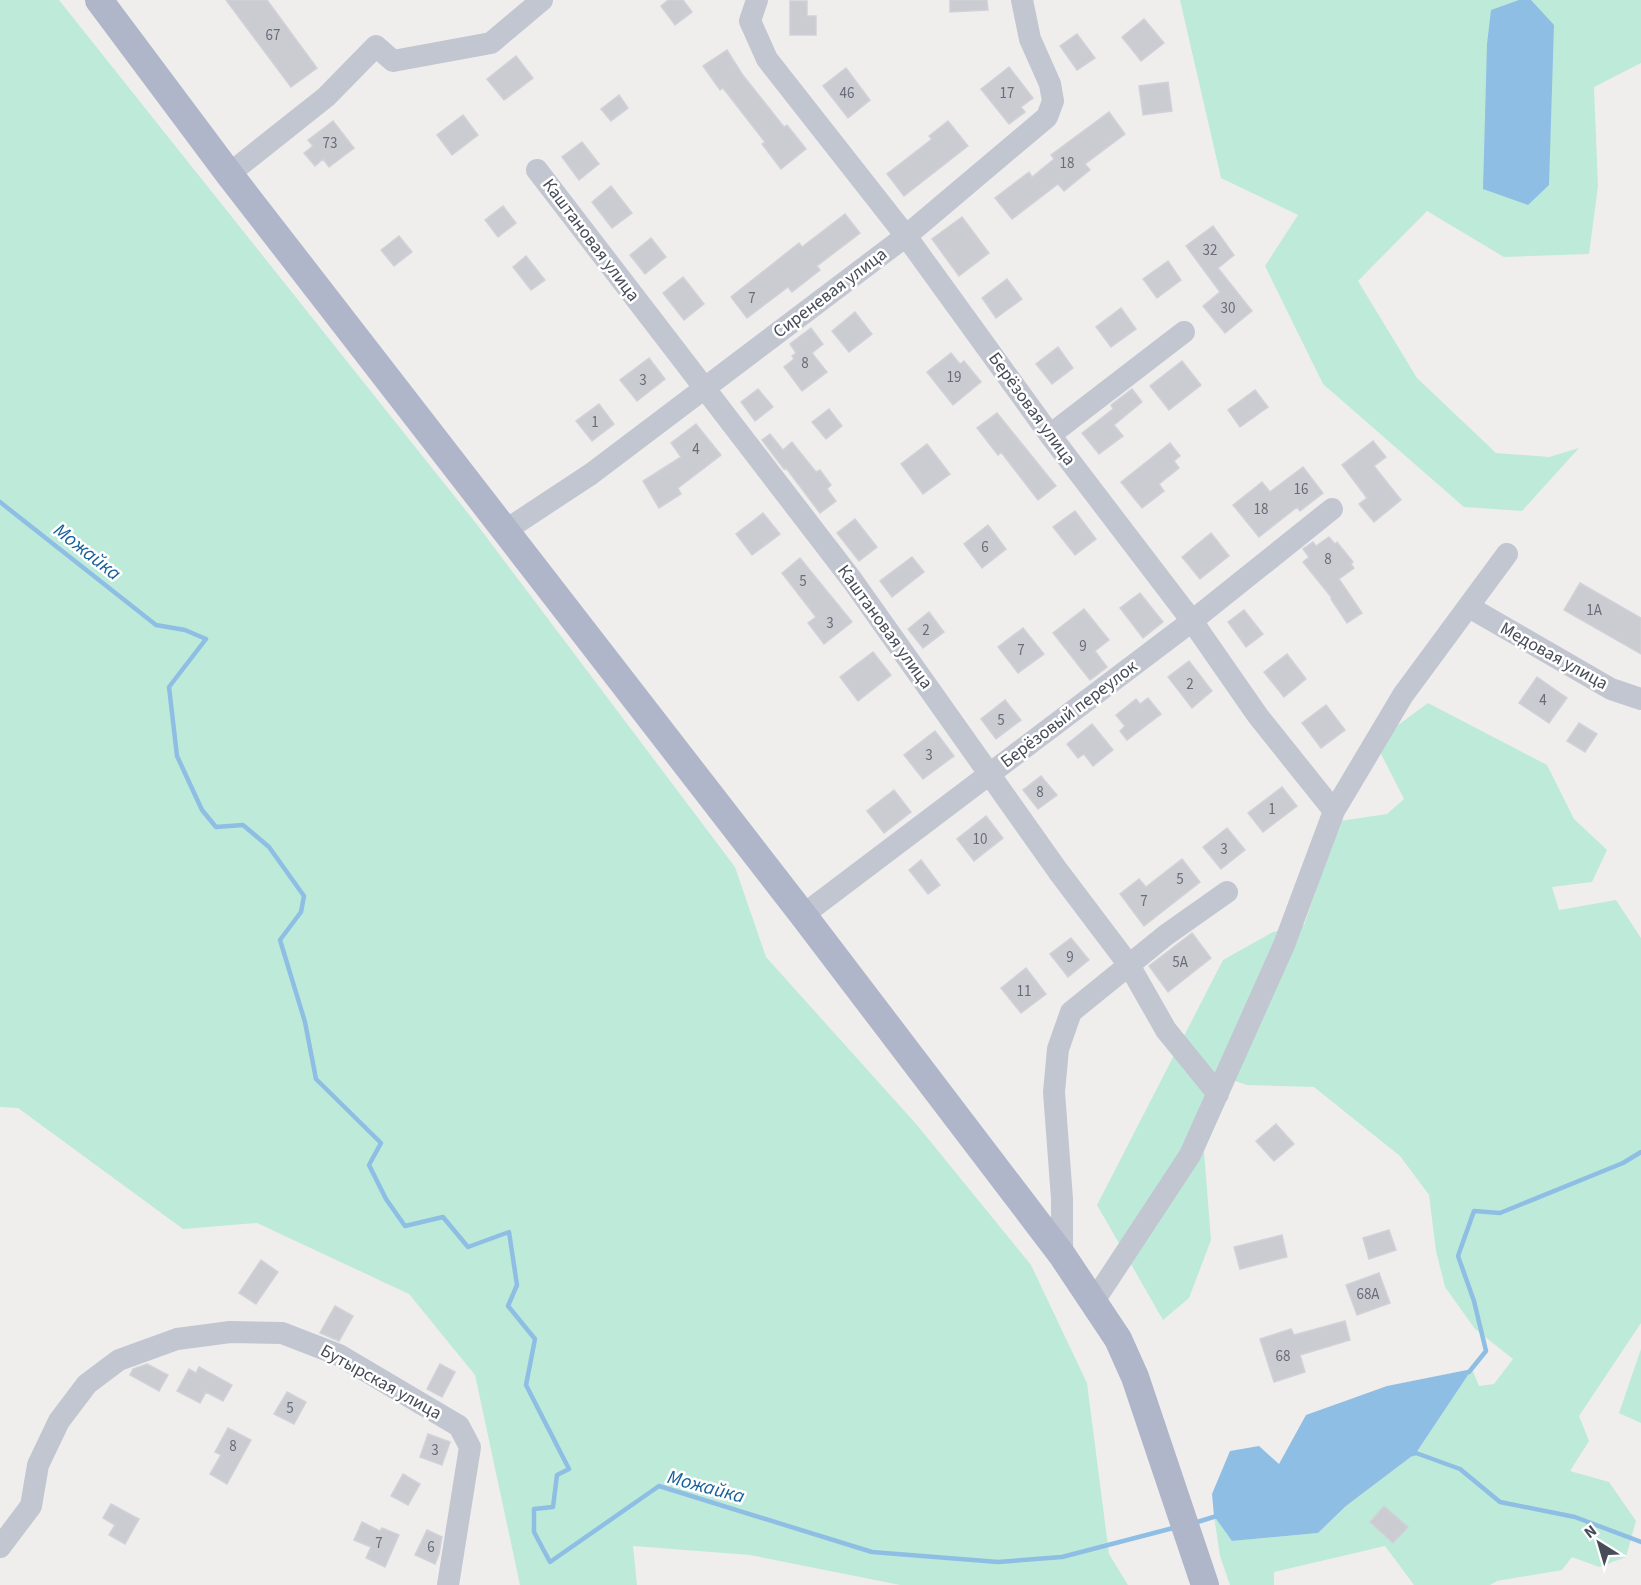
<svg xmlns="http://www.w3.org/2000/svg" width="1641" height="1585" font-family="'Source Sans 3',sans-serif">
  <rect width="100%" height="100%" fill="#f0eeed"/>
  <path fill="#beeada" d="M0,0h59l416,522 260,345 31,90 151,168 114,140 56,118 22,171 19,31h-228l-150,-30 -117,-9 4,39h-117l-45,-210 -66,-81 -152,-71 -74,6 -165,-121 -18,-1z
    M1180,0h461v63l-47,24 4,99 -9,68 -85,3 -77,-46 -69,70 59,97 79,75 53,4 30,-9 -57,63 -58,-4 -141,-123 -58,-118 33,-51 -77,-37z
    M1428,703l119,62 27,54 33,31 -15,32 -40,5 7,23 57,-10 25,38v385l-62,93 10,25 -19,30 39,11 27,39 -10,36 -27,10 -27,-10 -10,13 -65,11 -7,4h-76l-29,-39 -111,26v13h-44l-10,-29 -6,-40 18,25 86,-8 28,-27 70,-53 56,-84 7,17 15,-2 19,-25 -38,-30 -30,-42 -9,-36 -7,-56 -29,-39 -86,-69 -67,-2 -12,-4 -31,70 7,89 -22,58 -26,22 -66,-115 126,-245 50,-28 31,-7 36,-104 47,-7 17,-15 -29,-57z
    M1641,1349v74l-22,-10z"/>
  <path fill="#8fbee4" d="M1519,0h12l23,25 -5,160 -21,20 -45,-16 4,-145 4,-34z
    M1472,1369l-56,84 -70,53 -28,27 -86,8 -18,-25 -2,-22 18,-43 29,-5 20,18 27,-49 81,-29z"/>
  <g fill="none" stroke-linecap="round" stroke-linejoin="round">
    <path stroke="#8fbee4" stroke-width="4.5" d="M0,502l156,123 29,5 21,9 -37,48 8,69 25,54 14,17 27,-2 26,22 35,49 -3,16 -21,28 25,82 11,57 65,64 -12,22 17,34 19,27 38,-9 25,30 41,-15 8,53 -9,21 27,33 -9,46 43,84 -12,6 -4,32 -19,2v23l16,30 109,-76 213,66 126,10 64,-5 115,-30
      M1469,1372l17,-21 -12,-50 -16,-45 16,-45 26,2 123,-50 18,-11
      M1412,1454l4,-1 44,16 40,33 75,15 66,25
      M1194,1523l26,-8"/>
  </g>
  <path fill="#cbcbd2" stroke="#d1d2d8" stroke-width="1.5" d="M226,0h41l50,68 -26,19z
    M668,0h15l9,12 -17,13 -14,-19z
    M950,0h37l1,10 -38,2z
    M790,1h17v15h9v19h-26z
    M1144,19l20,24 -23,18 -19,-24z
    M1077,34l18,24 -18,12 -17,-24z
    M727,50l15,24 42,53 3,-2 19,24 -25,20 -19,-25 3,-2 -42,-54 -3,2 -17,-24z
    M516,56l17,22 -29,22 -17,-21z
    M1009,67l24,31 -12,9 4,5 -16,12 -28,-35z
    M846,68l24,32 -22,18 -25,-32z
    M1168,82l4,29 -29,4 -4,-29z
    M619,95l9,13 -17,13 -10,-12z
    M1109,112l16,22 -40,30 5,6 -26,21 -6,-7 -46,35 -17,-21 34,-26 3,5 22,-18 -3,-4z
    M463,115l15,20 -26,20 -15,-20z
    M333,121l21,27 -25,19 -6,-8 -8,7 -11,-13 9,-7 -5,-6z
    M948,121l20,25 -64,50 -17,-22 45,-35 -3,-3z
    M582,142l17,22 -20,16 -17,-23z
    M611,186l21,27 -20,15 -20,-26z
    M503,206l13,17 -18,14 -13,-17z
    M845,214l15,19 -43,33 3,4 -28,22 -4,-5 -41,31 -16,-21 68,-54 3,4z
    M962,217l27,36 -30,23 -27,-37z
    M1213,226l21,29 -16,13 34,43 -27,22 -22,-27 17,-14 -34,-46z
    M399,236l13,16 -18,14 -13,-16z
    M651,238l15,19 -21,17 -15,-19z
    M526,256l19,24 -14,10 -18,-23z
    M1168,261l13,19 -24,18 -14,-19z
    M683,277l21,27 -20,16 -21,-27z
    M1007,279l15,20 -26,19 -14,-20z
    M1121,308l15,21 -25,18 -15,-20z
    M855,312l17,22 -23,18 -17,-21z
    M811,328l12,16 -11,9 15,19 -25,19 -18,-24 10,-8 -2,-3 4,-3 -6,-9z
    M1058,347l15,21 -21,16 -16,-20z
    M951,353l9,11 4,-3 17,21 -28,23 -26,-33z
    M649,358l16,21 -28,22 -17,-21z
    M1182,361l19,24 -32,25 -19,-24z
    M758,389l15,18 -18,14 -14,-19z
    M1132,389l10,13 -28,23 9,11 -24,18 -17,-21 31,-24 -2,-4z
    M1255,390l13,17 -28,20 -12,-17z
    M599,404l15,20 -22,17 -16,-20z
    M829,409l13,17 -16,13 -14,-17z
    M997,413l59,73 -18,14 -37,-48 -3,3 -21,-27z
    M696,424l25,31 -43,33 3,6 -22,14 -16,-27 38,-24 -10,-14z
    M770,434l13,16 9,-8 24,30 4,-2 11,15 -4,4 9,12 -16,12 -34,-45 -2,1 -22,-29z
    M1373,441l13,16 -12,9 27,34 -27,22 -15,-18 8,-6 -25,-33z
    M1170,443l10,13 -6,5 5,7 -20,16 5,7 -22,17 -21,-26z
    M927,444l23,30 -27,20 -22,-30z
    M1303,467l20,26 -23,18 -3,-4 -38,30 -26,-32 29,-23 8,10z
    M1075,511l21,28 -21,16 -22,-28z
    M763,513l17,21 -28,21 -16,-21z
    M855,519l22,28 -18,14 -22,-28z
    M988,525l18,24 -24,19 -18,-24z
    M1211,533l18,23 -29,23 -18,-22z
    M1329,537l6,7 2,-2 16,20 -2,2 3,4 -15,11 23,34 -15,10 -16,-24 1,-1 -29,-36 6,-5 -6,-8 10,-7 3,4z
    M912,557l12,15 -32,25 -12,-16z
    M800,558l52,64 -28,22 -16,-21 8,-6 -34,-44z
    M1580,583l61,35v36l-77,-44z
    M1140,593l23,29 -20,16 -23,-30z
    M1084,609l25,31 -14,11 12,16 -17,13 -37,-47z
    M1244,610l19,24 -17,13 -18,-25z
    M929,612l15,20 -21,16 -15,-19z
    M1023,628l21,26 -26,19 -20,-26z
    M873,652l18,23 -33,26 -18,-24z
    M1287,654l19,25 -22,18 -20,-25z
    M1189,661l23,30 -20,17 -24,-31z
    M1537,677l30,21 -18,25 -30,-20z
    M1148,698l13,16 -34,26 -7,-9 5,-5 -9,-11 20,-16 4,5z
    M1005,700l16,20 -25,19 -15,-20z
    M1326,705l19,25 -24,18 -19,-25z
    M1579,723l18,11 -12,18 -18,-11z
    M1092,724l21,26 -20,16 -9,-12 -6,4 -11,-14z
    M935,731l19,25 -31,23 -19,-24z
    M1041,776l16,19 -19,14 -15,-19z
    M1282,787l15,19 -34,26 -15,-19z
    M894,790l17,22 -27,21 -17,-22z
    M986,816l17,22 -29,23 -17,-22z
    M1227,828l18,22 -24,19 -18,-22z
    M1182,859l18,23 -56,44 -24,-32 19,-15 7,8z
    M921,860l19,25 -12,9 -19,-24z
    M1192,933l19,25 -43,34 -19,-26z
    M1071,938l18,22 -21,17 -18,-23z
    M1026,968l20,26 -25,19 -20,-25z
    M1276,1124l18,20 -20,17 -18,-20z
    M1389,1230l7,20 -27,9 -6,-21z
    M1282,1235l5,22 -47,12 -6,-22z
    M261,1260l17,12 -22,32 -17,-11z
    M1379,1273l11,30 -33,12 -11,-30z
    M335,1306l18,10 -14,25 -19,-8z
    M1345,1321l5,19 -50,15 5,17 -31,10 -14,-43 31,-10 3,6z
    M147,1364l21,11 -9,16 -29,-16 3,-6z
    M440,1364l15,8 -13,25 -15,-8z
    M199,1367l33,18 -9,16 -17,-9 -6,11 -23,-12 12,-22 7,4z
    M287,1392l19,10 -12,22 -20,-10z
    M228,1428l23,12 -24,44 -17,-10 11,-19 -6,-3z
    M428,1434l22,8 -8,23 -22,-8z
    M403,1474l17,10 -12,21 -17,-9z
    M111,1504l28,15 -14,25 -16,-9 6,-10 -12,-7z
    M1384,1506l24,21 -15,16 -23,-21z
    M362,1522l18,9 2,-3 17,7 -14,32 -19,-9 5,-11 -17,-7z
    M427,1530l15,7 -3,17 -4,10 -20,-9z"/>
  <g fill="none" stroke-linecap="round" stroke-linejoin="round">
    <path stroke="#c2c6d1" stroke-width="22" d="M757,0l-7,21 17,38 139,177 144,199 142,186 66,95 76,95
      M537,170l315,410 206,291 71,94 37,65 52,64
      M229,174l97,-77 50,-51 17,15 98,-18 51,-43
      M1050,435l134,-103
      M506,530l85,-56 315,-238 141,-119 6,-16 -3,-17 -20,-45 -8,-39
      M1469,607l142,82 30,10
      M803,915l389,-294 140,-112
      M1062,1255v-56l-8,-107 4,-43 13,-37 95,-77 61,-43
      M1094,1301l96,-146 94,-210 50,-134 69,-116 104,-141
      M0,1547l31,-41 7,-41 21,-44 28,-37 32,-24 58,-21 53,-7 52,1 57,22 120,71 11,21 -22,138"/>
    <path stroke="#afb6ca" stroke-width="28" d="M99,0l130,174 574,741 259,340 56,84 17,38 70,208"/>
  </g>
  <g text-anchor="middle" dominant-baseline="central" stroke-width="5" stroke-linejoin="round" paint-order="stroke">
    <g font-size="15" fill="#686c77">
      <text x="273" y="35">67</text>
      <text x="847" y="93">46</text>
      <text x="1007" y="93">17</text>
      <text x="330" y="143">73</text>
      <text x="1067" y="163">18</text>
      <text x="1210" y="250">32</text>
      <text x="752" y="298">7</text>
      <text x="1228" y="308">30</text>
      <text x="805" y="363">8</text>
      <text x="954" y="377">19</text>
      <text x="643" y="380">3</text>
      <text x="595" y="422">1</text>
      <text x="696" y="449">4</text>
      <text x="1301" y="489">16</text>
      <text x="1261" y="509">18</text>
      <text x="985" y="547">6</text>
      <text x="1328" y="559">8</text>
      <text x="803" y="581">5</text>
      <text x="1594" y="610">1А</text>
      <text x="830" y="623">3</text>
      <text x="926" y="630">2</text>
      <text x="1083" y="646">9</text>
      <text x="1021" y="650">7</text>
      <text x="1190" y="684">2</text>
      <text x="1543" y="700">4</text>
      <text x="1001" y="720">5</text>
      <text x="929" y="755">3</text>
      <text x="1040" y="792">8</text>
      <text x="1272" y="809">1</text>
      <text x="980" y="839">10</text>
      <text x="1224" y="849">3</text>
      <text x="1180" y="879">5</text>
      <text x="1144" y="901">7</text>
      <text x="1070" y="957">9</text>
      <text x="1180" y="962">5А</text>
      <text x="1024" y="991">11</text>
      <text x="1368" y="1294">68А</text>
      <text x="1283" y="1356">68</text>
      <text x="290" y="1408">5</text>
      <text x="233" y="1446">8</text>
      <text x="435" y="1450">3</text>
      <text x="379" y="1543">7</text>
      <text x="431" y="1547">6</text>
    </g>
    <g font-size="18" fill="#474c59" stroke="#fff">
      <text transform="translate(591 240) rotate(53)">Каштановая улица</text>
      <text transform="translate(830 293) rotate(-37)">Сиреневая улица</text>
      <text transform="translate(1032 409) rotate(54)">Берёзовая улица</text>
      <text transform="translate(885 627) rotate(54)">Каштановая улица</text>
      <text transform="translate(1554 656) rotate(29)">Медовая улица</text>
      <text transform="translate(1069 714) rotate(-37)">Берёзовый переулок</text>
      <text transform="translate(381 1382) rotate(29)">Бутырская улица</text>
    </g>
    <g font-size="20" font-style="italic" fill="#18609b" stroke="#fff">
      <text transform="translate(87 552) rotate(38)">Можайка</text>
      <text transform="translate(706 1487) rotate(15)">Можайка</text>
    </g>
  </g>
  <g transform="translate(1599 1543) rotate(323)" stroke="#ffffff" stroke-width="4.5" paint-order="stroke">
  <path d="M0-4.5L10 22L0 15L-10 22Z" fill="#474c59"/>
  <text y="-9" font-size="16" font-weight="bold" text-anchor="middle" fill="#474c59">N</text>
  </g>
</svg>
